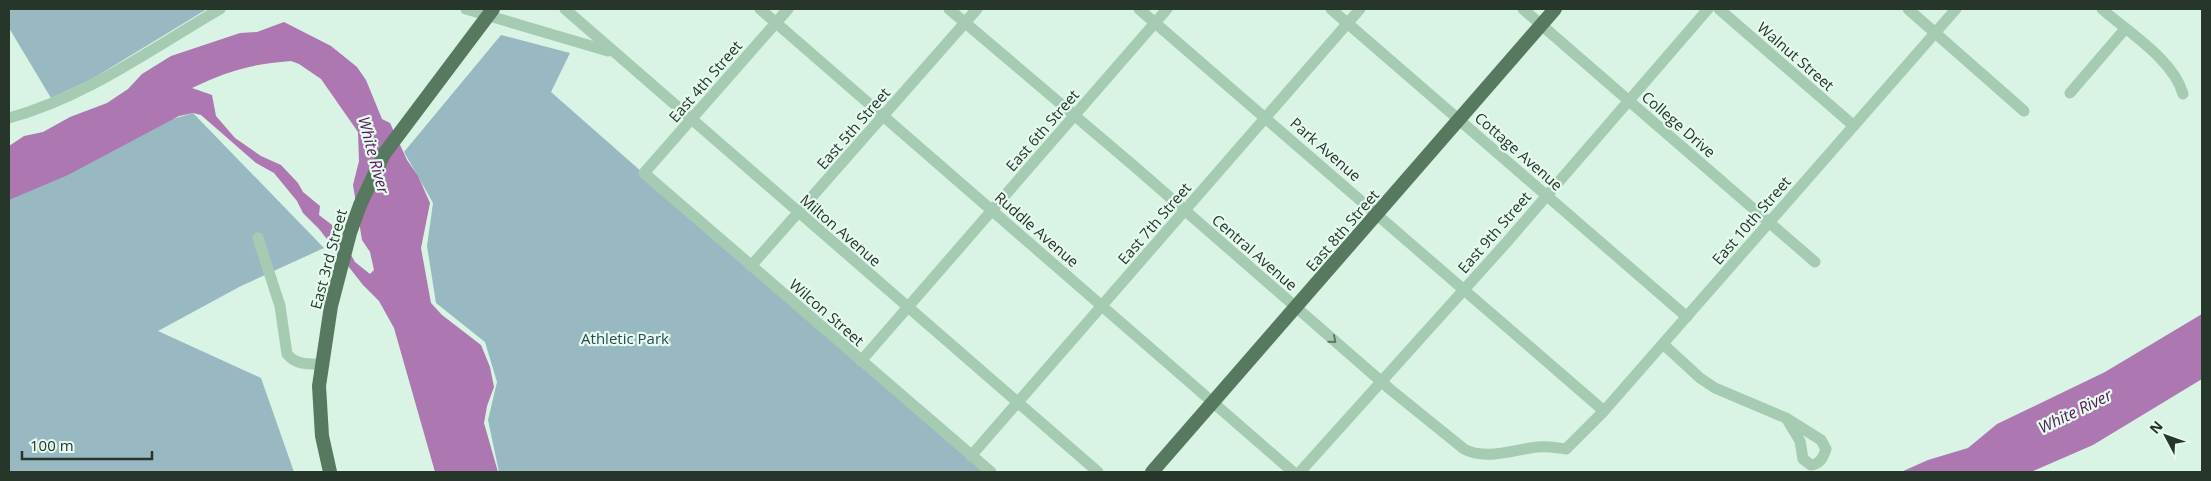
<svg xmlns="http://www.w3.org/2000/svg" width="2211" height="481" font-family="'Open Sans',sans-serif">
  <rect width="100%" height="100%" fill="#d9f3e4"/>
  <path fill="#99b9c2" d="M9,9h198l-115,70 -41,19 -42,-70z
    M501,35l69,18 -19,39 432,380h-484l-11,-52 9,-38 -12,-40 -49,-39 -9,-57 6,-43 -29,-51z
    M193,113l131,135 -83,38 -83,45 103,47 33,94h-285v-304z"/>
  <path fill="#ad77b1" fill-rule="evenodd" d="M284,22l47,24 26,21 9,13 16,39 8,4 17,37 11,16 12,27 -9,45 10,55 11,12 39,30 9,22 4,20 -7,19 -3,17 14,49h-63l-41,-144 -15,-27 -16,-16 -44,-56 -16,-16 -6,-12 -23,-28 -18,-10 -55,-48 -8,-2 -14,3 -111,59 -59,25v-54l15,-10 19,-4 27,-15 37,-14 21,-14 14,-15 29,-18 69,-23 17,-1zM291,61l8,3 22,15 37,53 1,29 -6,24 9,55 8,12 4,18 -4,4 -15,-12 -19,-34 -17,-13 1,-9 -17,-14 -5,-9 -17,-18 -20,-9 -26,-18 -19,-22 -4,-21 -20,-7c36,-17 59,-24 99,-27z
    M2202,314v65l-109,66 -62,27h-130l27,-12 40,-12 29,-24 108,-52z"/>
  <g fill="none" stroke-linecap="round" stroke-linejoin="round">
    <path stroke="#a5cbb2" stroke-width="11" d="M466,9l142,42
      M565,9l533,463
      M760,9l533,463
      M788,9l-144,164 347,299
      M949,9l185,157 257,224 73,59c22,12 51,0 74,-2 10,-1 19,1 28,2l38,-38 352,-402
      M1139,9l465,402
      M1331,9l356,308
      M1523,9l292,253
      M1719,9l135,117
      M1908,9l116,102
      M2102,9c26,23 72,51 81,85
      M2070,93l55,-64
      M9,118c77,-21 142,-69 211,-109
      M258,238l22,68 7,48c9,11 21,10 35,10
      M751,266l226,-257
      M1663,344l37,34 15,10 71,30
      M861,361l306,-352
      M1786,418l35,22 5,9c-3,9 -6,15 -15,16l-8,-6 -3,-18z
      M971,456l389,-447
      M1300,472l206,-229 202,-234"/>
    <path stroke="#57795f" stroke-width="14" d="M330,472l-8,-36 -3,-50 12,-80 19,-73 10,-28 24,-51 109,-145
      M1152,472l403,-463"/>
  </g>
  <defs><path id="oneway-chevron" d="M-2-3.5L2.5 0L-2 3.5" fill="none" stroke-width="1.6" stroke-linecap="round" stroke-linejoin="round" transform="scale(1.25)"/></defs>
  <use stroke="#607967" href="#oneway-chevron" transform="translate(1333 340) rotate(41)"/>
  <g text-anchor="middle" dominant-baseline="central" stroke-width="4.5" stroke-linejoin="round" paint-order="stroke">
    <g font-size="15" fill="#27362a" stroke="#e6faef">
      <text transform="translate(1796 56) rotate(41)">Walnut Street</text>
      <text transform="translate(705 81) rotate(-49)">East 4th Street</text>
      <text transform="translate(1679 124) rotate(41)">College Drive</text>
      <text transform="translate(853 128) rotate(-49)">East 5th Street</text>
      <text transform="translate(1042 130) rotate(-49)">East 6th Street</text>
      <text transform="translate(1326 149) rotate(41)">Park Avenue</text>
      <text transform="translate(1519 151) rotate(41)">Cottage Avenue</text>
      <text transform="translate(1751 220) rotate(-49)">East 10th Street</text>
      <text transform="translate(1154 223) rotate(-49)">East 7th Street</text>
      <text transform="translate(1037 229) rotate(41)">Ruddle Avenue</text>
      <text transform="translate(841 230) rotate(41)">Milton Avenue</text>
      <text transform="translate(1342 230) rotate(-49)">East 8th Street</text>
      <text transform="translate(1494 232) rotate(-49)">East 9th Street</text>
      <text transform="translate(1255 252) rotate(41)">Central Avenue</text>
      <text transform="translate(328 259) rotate(-75)">East 3rd Street</text>
      <text transform="translate(827 312) rotate(41)">Wilcon Street</text>
    </g>
    <g font-size="15" fill="#294a56" stroke="#e6faef">
      <text x="625" y="338">Athletic Park</text>
    </g>
    <g font-size="16" font-style="italic" fill="#571a5a" stroke="#e6faef">
      <text transform="translate(374 155) rotate(75)">White River</text>
      <text transform="translate(2075 411) rotate(-26)">White River</text>
    </g>
  </g>
  <rect width="2211" height="481" fill="none" stroke="#27362a" stroke-width="20"/>
  <g transform="translate(2166 436) rotate(311)" stroke="#e6faef" stroke-width="4" paint-order="stroke">
  <path d="M0-4L9 19L0 12L-9 19Z" fill="#27362a"/>
  <text y="-8" font-size="14" font-weight="bold" text-anchor="middle" fill="#27362a">N</text>
  </g>
  <path d="M22 451v8h130v-8" fill="none" stroke="#27362a" stroke-width="2.5"/>
  <text x="30" y="451" font-size="15" fill="#27362a" stroke="#e6faef" stroke-width="4" paint-order="stroke">100 m</text>
</svg>
